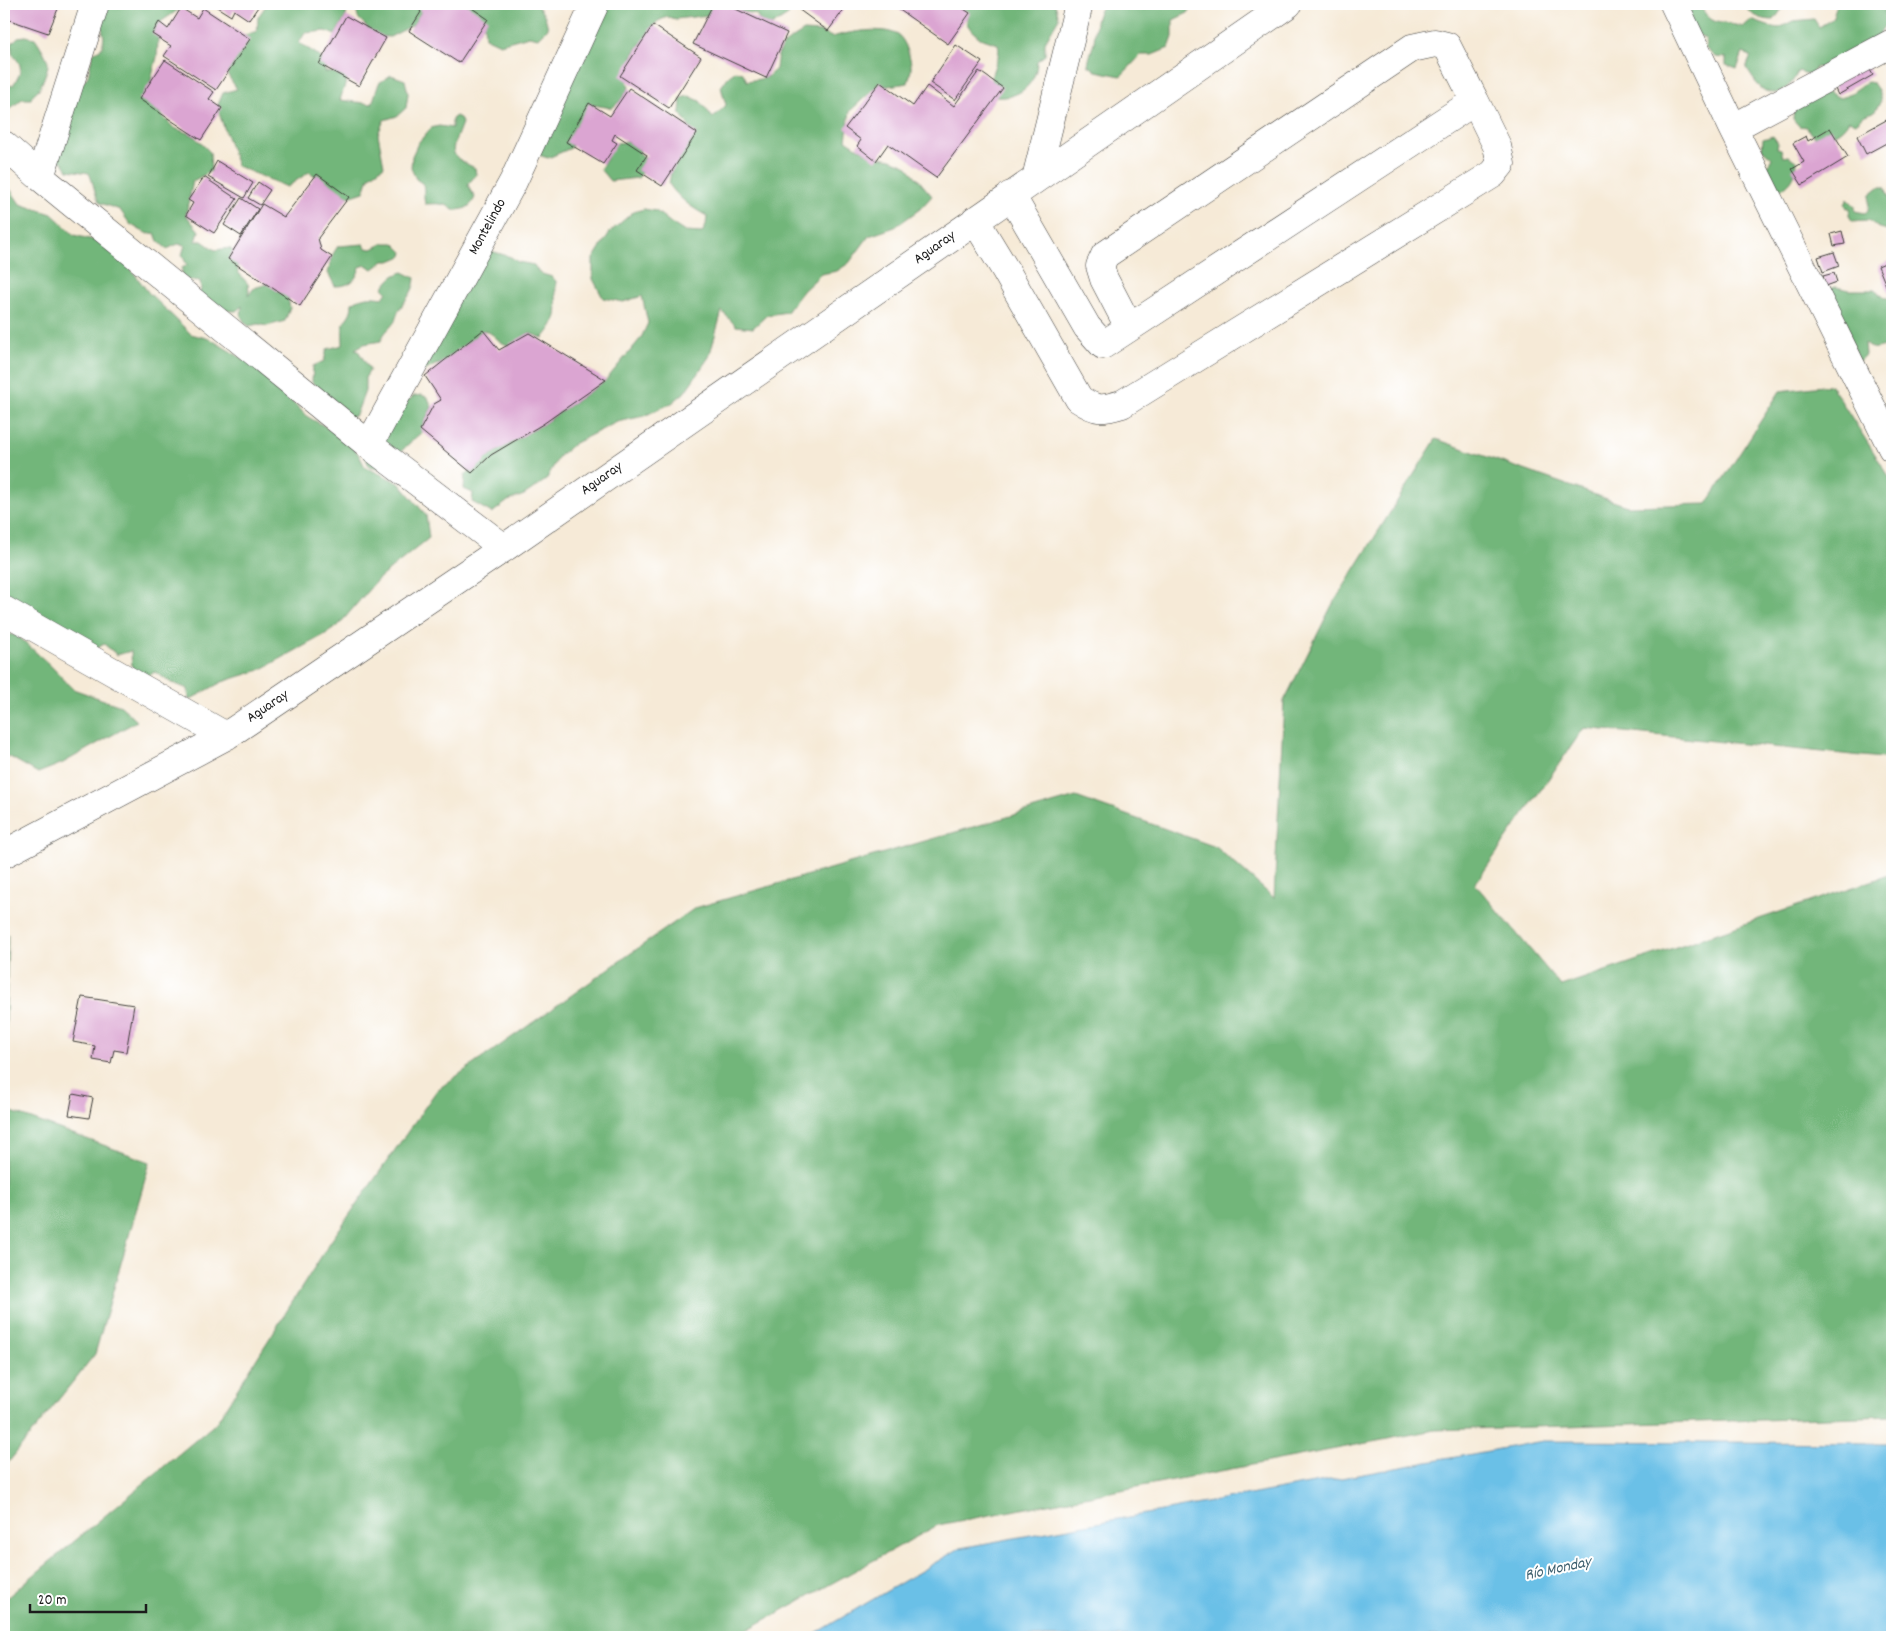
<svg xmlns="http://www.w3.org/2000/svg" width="1896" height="1641" font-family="Dekko,sans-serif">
  <rect width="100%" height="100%" fill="#fff"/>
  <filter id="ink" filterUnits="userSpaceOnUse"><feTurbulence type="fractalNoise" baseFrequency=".02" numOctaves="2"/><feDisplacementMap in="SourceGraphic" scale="10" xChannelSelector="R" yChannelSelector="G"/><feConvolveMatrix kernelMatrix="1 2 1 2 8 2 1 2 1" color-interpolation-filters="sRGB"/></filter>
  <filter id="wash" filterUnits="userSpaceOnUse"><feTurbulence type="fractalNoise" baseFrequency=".0096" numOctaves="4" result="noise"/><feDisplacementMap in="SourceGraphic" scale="20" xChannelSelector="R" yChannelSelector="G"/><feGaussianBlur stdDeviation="1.12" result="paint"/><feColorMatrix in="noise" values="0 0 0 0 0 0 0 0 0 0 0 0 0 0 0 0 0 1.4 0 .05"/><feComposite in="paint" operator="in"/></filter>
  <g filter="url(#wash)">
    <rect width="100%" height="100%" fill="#f6ead7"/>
    <path fill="#72b67a" stroke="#47694b" d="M108,4h73v4l-22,15 -2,34 -11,42 28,29 19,7 17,17 1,19 -18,10 -7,34 13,16 -2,8 -2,2h7l13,9 15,-2 7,9 1,15 10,12 1,7 -1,5 6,-8 17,-5 16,10 3,15 -5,13 -18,5 -9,-2 -9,2 -4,-3 -4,-7 1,-10 -6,5 -24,-1 -14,-13 3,-8 -1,-8 -14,-1 -4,-5v-7l5,-3 -5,-10 3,-10 -7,-1 -11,5 -9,-8 -3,-8 -7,1 -8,-4 -10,-6 -10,-14 -20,-7c-6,-9 -6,-20 -11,-30l-21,-3 -6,-9h-10l28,-75 8,-10 5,-23 9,-5 2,-11 -3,-13 8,-18z
      M267,4h81l-2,12 -11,19 -9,-4 -21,2 -6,10 19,12 7,7v10l12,1 10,6 -7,21 32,4 7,-21 12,-8 14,5 3,14 -2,14 -9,8 -13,4 -6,14 6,32 -15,11 -5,15 -15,5 -40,-25 -22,15 -50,-21 -20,-59 6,-14 14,-4 -10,-15 -2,-17 12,-19 20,-7 1,-14z
      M355,4h65l1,8 -8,13 -23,12 -19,-1 -3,-8 -10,-10z
      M463,4h73l9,12 3,12 -10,10 -9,-2 -29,8 -15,-7 -1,-12z
      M584,4h131v5l-5,6 -34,4 -9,-2 -9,4 -8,9 -4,10 -6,4 -8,12 1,8 -6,16 2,8 -9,13 -8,7 -19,-3 -20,25 -2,18 -23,10 -16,-5z
      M732,4h64l-8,11 -17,11 -12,-6 -3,-6 -16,-3 -3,-5z
      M956,4h99l4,14 -14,24v13l-8,6c0,23 -18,38 -41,36 -13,-26 7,-34 2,-53l-18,-6 -8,-7 -5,-7v-7z
      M1105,4h89l-6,9 -15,7v17l-4,11 -17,7h-11l-20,21 -25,-5 -8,-6c1,-8 4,-15 6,-23 2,-13 0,-29 11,-38z
      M1664,4h35c14,25 21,16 44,23l8,-7 17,6 11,2 14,-7 21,-2 5,8 13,-8 5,-15h55l-1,8 -7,-1 3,11 -7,10v8l-54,29 -10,-2 -5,8 -13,-4c-4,11 -16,26 -30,21 -10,-3 -16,-16 -22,-24l5,-12 -8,-3 -6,16 -11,-4v-7l-11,-1 -10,-9 1,-9 -7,-4z
      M1743,4h40l-1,5 -8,11c-13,0 -24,-5 -31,-16z
      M804,31l16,1 12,5c17,-5 50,-11 66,-2 7,4 14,25 13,33 0,5 -2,10 -3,15l-33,5 -25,23 -4,29 23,15 22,4 15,6 26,31 -12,13 -25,18 -26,9 -20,27 -12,8 -16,3 -18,17 -16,21 -20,3 -14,13 -17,-2 -14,-15 -13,46 -25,36 -12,10 -28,13 -27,6 -42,21 -16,13 -13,24 -22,15 -16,6 -16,12 -20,-11 1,-9 -9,-4 1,-14 26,-20 52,-31 63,-44 35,-42 7,-15 -6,-27 -19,6 -20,-4 -10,-19v-20l17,-27 23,-20 11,-3 12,2 15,12 14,9 17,1 4,-8 1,-9c-15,-8 -28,-17 -38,-32l6,-35 16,-20 -11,-16 1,-15 8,-2 11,5 13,17 13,-13 -5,-18 7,-10 8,-6 7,2 4,8 19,-3 10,-9c2,-25 8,-25 28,-38z
      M26,36l9,2c3,4 13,20 13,25 1,4 -7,23 -9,26 -4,4 -6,4 -8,10h-9l-18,15v-27l9,-2c10,-14 10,-20 -1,-31v-11l6,-6z
      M1867,82l6,1 5,7 3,11 -7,11 -9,3 -9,8 -7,-3c-7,13 -17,16 -31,19l-8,-6 -3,-6 -8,-1 -6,-7 1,-12 34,-15 12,6 7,-2z
      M456,116l4,2 2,5c-10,28 -17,31 13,45l1,7 -8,9 2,6 5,7c-4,11 -11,13 -22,13 -7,-8 -18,-6 -28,-6 -2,-8 0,-13 -2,-20l-7,-5 -5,-11 1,-12 6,-13 13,-15 8,-2 13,2v-9z
      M1773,136l5,7 -1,5 4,1 2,8 6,-1 8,6c-2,17 -6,21 -21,31l-9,-26 5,-9 -10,-9 1,-10z
      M627,142l12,7 1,5 5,4 -3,15 -4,5 -28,3 -10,-12 7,-10v-6l10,-10z
      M4,180l16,24 32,10 22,21 39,10 35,47 43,42 19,5 43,26 55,52 38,21 13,17 6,12 34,16 27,32 3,23 -52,42 -39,46 -14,9 -64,35 -38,12 -33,18 -1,-11 -18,-7 -15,-10 -10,6 -13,-6 -1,-21 -14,4 -13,-11 -16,10 -49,-27 -7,-19 -19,-2 -9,-4z
      M1879,187h6l5,13 -2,8 4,4v15l-5,3 -10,-3 -8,-7 -17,1 -3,-6 1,-6 -3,-1 -2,-4 3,-5 7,7v5l10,2 3,-3 2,-16z
      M384,243h10l9,9 -1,4 -12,5h-6l-11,8 -7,-4 -6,2c-4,14 -10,19 -25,19l-7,-13 5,-19 5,-8 26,-2 2,4 6,1z
      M491,251l20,6 7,5 16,3 5,8 13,4 4,4c-2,26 8,34 -13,57l-14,-5 -15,13c-19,-2 -15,-11 -31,-16l-38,33 -10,2 -16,9 64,-120z
      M403,272l12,6c-1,15 -9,20 -16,32 -2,4 -3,8 -4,11 -4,7 -11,10 -14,20l-17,3 -9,5 4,3 11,18 -5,8v13l-9,24 -14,7 -30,-40 1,-16 11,-5 3,-12 16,-4c0,-6 -1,-13 0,-18 2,-11 9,-10 9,-24 10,-7 19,-7 31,-5l4,-6 -4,-4c6,-9 10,-13 20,-16z
      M1836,287l14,3h24l11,8h7v34l-2,2v9c-10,5 -18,9 -26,0l1,12 -6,6 -10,-22v-9l-4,-1 -15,-34 2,-7z
      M1831,385l61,96v278l-308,-31 -109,156 86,102 331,-112v542l-457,14 -497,95 -204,112h-730v-37l212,-177 115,-182 106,-151 258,-182 381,-111 140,50 58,51 10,-197 47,-94 105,-168 191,67 80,-2 73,-113z
      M422,395l6,3 4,9 -9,17 -1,8c-14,11 -26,25 -38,37l-15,-3 -4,-10 41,-54 8,-6z
      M4,633l14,3 33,30 22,23 48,17 16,15 -74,42 -25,10 -28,-16 -6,-1z
      M8,934l-4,175 146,53 -55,192 -91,114v-532z"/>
    <path fill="#6ac0e7" stroke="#436e82" d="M1543,1441l349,2v194h-1083l151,-89z"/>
    <g id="blocks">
      <path fill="#dba5d2" d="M4,4h56l-12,29 -44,-15z
        M212,4h48l-11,16 -15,-10 -3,6z
        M423,4h43l22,15 -29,44 -50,-32 12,-19 -2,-2z
        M713,4h12l62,29 -21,45 -73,-34z
        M796,4h52l-20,27 -34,-25z
        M891,4h65l14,9 -22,31z
        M1711,4h11l-10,4z
        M181,8l16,10 6,-10 47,31 -34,51 -52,-34 7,-10 -19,-12 7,-12 9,7z
        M346,16l40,22 -27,48 -40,-22z
        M653,25l48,32 -32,51 -49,-32z
        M956,45l26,17 -27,38 -25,-17z
        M165,60l49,32 -5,7 13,9 -21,32 -62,-41z
        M1867,65l6,10 -35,20 -5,-10z
        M979,71l24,17 -67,90 -48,-34 -12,17 -19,-15 4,-6 -16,-12 35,-46 33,24 14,-20 27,20z
        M629,88l68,45 -35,53 -25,-16 10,-15 -32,-21 -3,6 5,3 -14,21 -37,-22 23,-39 21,13z
        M1892,117v23l-26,14 -9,-18z
        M1830,128l18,29 -46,28 -10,-16 12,-7 -11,-19 13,-7 2,5z
        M217,161l36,22 -9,15 -36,-21z
        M317,174l32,23 -31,41 3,12 11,7 -32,49 -72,-47 34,-55 22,13z
        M204,177l33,22 -23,34 -28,-18 7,-12 -5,-3z
        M258,182l12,8 -10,15 -12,-7z
        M241,198l17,11 -17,27 -17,-11z
        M1842,231l3,13 -11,2 -3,-12z
        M1834,252l5,14 -16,6 -5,-15z
        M1892,260v40l-14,-34z
        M1834,273l3,9 -11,4 -3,-10z
        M483,330l16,20 30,-17 77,47 -63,44 -52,31 -19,18 -52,-43 14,-26 7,-4 -16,-24z
        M82,997l52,8 -8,47 -12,-2 -3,13 -18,-3 2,-14 -22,-4z
        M73,1094l20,4 -4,20 -20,-3z"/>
    </g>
  </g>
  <g filter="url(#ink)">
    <use href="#blocks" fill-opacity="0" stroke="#3d3b38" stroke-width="1"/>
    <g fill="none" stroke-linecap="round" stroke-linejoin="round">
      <g stroke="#3d3b38" stroke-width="29">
        <path id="minor" d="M1674,4l59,124 159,320
          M1733,128l159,-85
          M4,145l36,32 329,268 135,103
          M40,177l55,-173
          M1036,178l43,-174
          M975,220l31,51 73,128c18,12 23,11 43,5l371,-230 8,-10 -4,-18 -22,-45 -372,244 -16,-18 -76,-132
          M1129,327l-25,-48 -4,-13 5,-11 307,-207 23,-5 12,3 28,55
          M369,445l144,-263 82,-178
          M4,610l222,126
          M4,854l222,-118 278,-188 784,-544"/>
      </g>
      <use href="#minor" stroke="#fff" stroke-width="28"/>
    </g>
  </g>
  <g text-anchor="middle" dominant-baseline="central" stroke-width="4" stroke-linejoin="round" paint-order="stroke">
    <g font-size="15" fill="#1c1c1c" stroke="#fff">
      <text transform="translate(488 227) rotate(-61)">Montelindo</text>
      <text transform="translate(935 248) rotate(-35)">Aguaray</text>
      <text transform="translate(602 479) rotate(-35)">Aguaray</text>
      <text transform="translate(268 707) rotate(-34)">Aguaray</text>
    </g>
    <g font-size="16" font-style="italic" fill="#3b5e6d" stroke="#fff">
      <text transform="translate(1558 1569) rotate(-12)">Río Monday</text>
    </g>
  </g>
  <rect width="1896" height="1641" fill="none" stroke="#fff" stroke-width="20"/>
  <path d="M30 1604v8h116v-8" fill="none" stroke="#1c1c1c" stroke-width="2.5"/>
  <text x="38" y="1604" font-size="15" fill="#1c1c1c" stroke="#ffffff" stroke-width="4" paint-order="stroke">20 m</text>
</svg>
